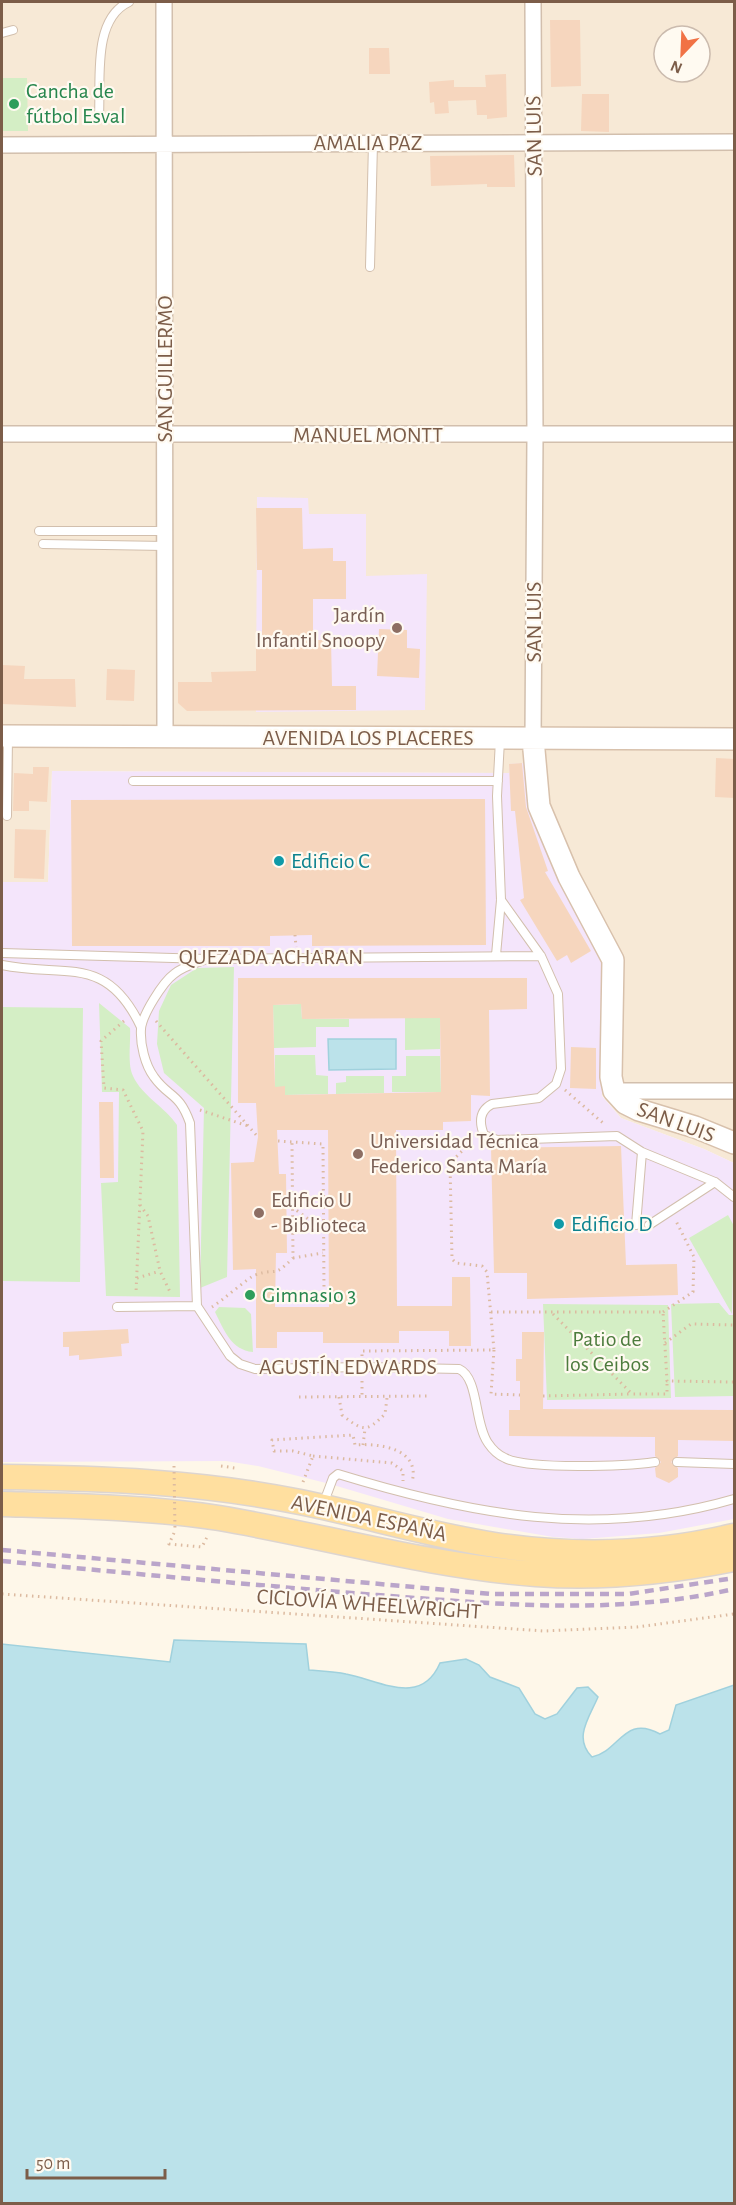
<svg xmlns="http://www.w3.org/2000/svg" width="736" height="2205" font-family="'Alegreya Sans',sans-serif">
  <rect width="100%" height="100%" fill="#fef7e9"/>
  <path fill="#f7e9d6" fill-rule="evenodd" d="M2,2h732v1161l-30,-14 -83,-31 -19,-23 1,-137 -94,-185 -457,-2 -4,111h-46zM664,36h36v36h-36z"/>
  <path fill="#f4e5fb" d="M257,497l51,1 1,16h57v62l61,-2 -2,136 -169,2z
    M527,763l76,195 -1,138 19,22 83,31 30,14v356l-75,14 -76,6 -30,-2 -105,-18 -118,-35 -72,-18 -32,-5 -224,1v-580h46l4,-111 457,2v-9z"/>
  <path fill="#d4eec5" d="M2,78h25l1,53h-26z
    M234,967l-7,310 -27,11 4,-180 -40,-35 -7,-29 2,-33 12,-26 26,-17z
    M99,1003l31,25c1,14 -3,36 3,48 9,20 32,31 44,49l3,172 -74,-1 -5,-113 17,-1 1,-90h-17z
    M301,1004l1,15h47v8h-33v20l-42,1 -1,-43z
    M2,1007l81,1 -3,274 -78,-1z
    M440,1008v41l-35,1v-32z
    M275,1055h40l1,20 12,1v18l-43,1v-8h-10z
    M406,1056h34l1,36h-49v-16h14z
    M346,1076h38v17l-48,1v-11l10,-1z
    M728,1215l6,11 -2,88 -43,-76z
    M719,1303l10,12h5v81l-59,1 -4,-93z
    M543,1304l125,1 3,93 -124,2z
    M219,1307l26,1 6,6 2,38c-22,-2 -29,-22 -38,-40z"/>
  <path fill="#bbe2ea" stroke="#a0d1dd" stroke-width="1.5" d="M328,1039h68v30l-67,1z
    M174,1640l132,4 3,26c12,1 25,1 37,4 35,7 75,33 94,-11l26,-4 13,6 11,12 29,11 16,26 10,5 12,-5 20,-26 11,-1 10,10c-9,21 -25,41 -6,60 28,-6 32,-43 68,-23l9,-4 7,-25 58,-20v518h-732v-559l168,18z"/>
  <path fill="#f6d6be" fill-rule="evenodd" d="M550,20h30l1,66 -30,1z
    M369,48h20l1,26h-21z
    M506,74l1,43 -20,2v-4h-10l-1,-15 -28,1 1,12 -14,1 -1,-12 -4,1 -1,-21 25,-2v7h32l-1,-12z
    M582,94h27v38l-28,-1z
    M514,155l1,32h-28v-3l-56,2 -1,-30z
    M256,508h46l1,41 30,-1v13h13v38h-33v41h18l1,46h24v24l-169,1 -9,-8v-21h34l-1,-10 45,-1v-29h6v-72h-5z
    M379,629l28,1v18l13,1 -1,29 -42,-2z
    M2,665l23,1 -1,13h51l1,28 -74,-3z
    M107,669l28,1 -1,31 -28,-1z
    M716,758l19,1v39l-20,-1z
    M522,763l4,44 22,64 -3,1 46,79 -20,12 -4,-8 -10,6 -37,-61 4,-2 -9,-87h-4l-2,-47z
    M33,767h16l-2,35 -18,-1v10h-16l1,-38 19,1z
    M485,799l1,146 -174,1v-11l-42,1v10h-198l-1,-146z
    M15,829l31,1 -2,49 -30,-1z
    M238,978h289v31l-38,1 1,86 -19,-1v26l-28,1v8h-47l1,176h55v-29h18l1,69h-22v-15h-50v12h-76v-11h-46v16h-21v-79l-23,1 -2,-107 23,-1 4,-25 -2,-34h-18zM301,1004l1,15 138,-1 1,74 -156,3v-9l-10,1 -2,-82zM277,1130h51l1,177h-54l1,-54h11l-1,-79h-7z
    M571,1047l25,1v41l-26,-1z
    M99,1102h14l1,76h-14z
    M621,1146l5,119 51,-1 1,31 -151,4v-26h-33l-3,-125z
    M128,1329l1,14 -8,1 1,12 -43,4v-5l-10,1v-9h-6v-15z
    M522,1332h22l-1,77 192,1v31l-57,-1v16l-7,6 7,6v9l-9,6 -13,-6 -1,-9 6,-6 -6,-6v-19l-146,-1v-26h11v-29h-4v-22h6z"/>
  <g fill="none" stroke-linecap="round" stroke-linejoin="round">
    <g stroke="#d2bfad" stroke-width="10">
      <path id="lane" d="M2,33l11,-3
        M99,116c2,-36 -7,-97 30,-114
        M370,267l3,-124
        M39,531h126
        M43,544l122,2
        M133,781h365
        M7,816l1,-79
        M501,900l40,56 17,38 3,75 -5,15 -17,14 -47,6c-13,7 -13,18 -8,31l13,5 120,-4 25,16 73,30 19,15
        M2,953l205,6 334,-3
        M496,955l5,-55 -4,-104 3,-56
        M207,959c-11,4 -24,7 -33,15 -11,8 -32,41 -33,55 -1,15 4,36 13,48 15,21 25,15 36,46l7,183 33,50 10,8 15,5 107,-2 97,2c20,9 15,54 29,74 4,6 10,12 17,15 23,12 123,8 150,4
        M2,965c63,13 104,-12 139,62
        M636,1225l6,-73
        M649,1225l66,-43
        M117,1307l80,-1
        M677,1462l57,2
        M324,1502l9,-24 5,-4c134,41 259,65 396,25"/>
    </g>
    <g stroke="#d2bfad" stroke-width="18">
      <path id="street" d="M164,2l1,735
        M533,2l2,434 -2,303
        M2,145l732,-3
        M2,434h732
        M614,1091h120"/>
    </g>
    <g stroke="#d8c1ac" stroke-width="24">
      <path id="secondary" d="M2,736l732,3
        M533,739l6,67 30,71 44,83 -2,117 3,14 11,12 14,7 56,17 39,16"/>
    </g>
    <g stroke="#ddd5d0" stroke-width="27">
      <path id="primary" d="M2,1477c99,1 200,5 298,25 65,13 129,33 195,43 81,12 160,10 239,-9
        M2,1504c72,2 146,3 217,14 105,18 210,48 317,56 67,5 133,-2 198,-15"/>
    </g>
    <path stroke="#dcbaa0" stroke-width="3" stroke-dasharray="1.5 4.5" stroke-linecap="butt" d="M295,935l1,12
      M124,1021l-23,20 3,47 19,2 20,41 -7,162
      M156,1021l102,116
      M565,1090l38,33
      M200,1110l48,16
      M278,1141l45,3 1,145
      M140,1205l8,11 12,55 11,23
      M292,1207l31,23
      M293,1258l30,-5
      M137,1278l23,-7
      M212,1307c10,-6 37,-30 43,-32 23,-8 17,4 38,-17l-1,-116
      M491,1312h172l4,69 67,1
      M663,1312l30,-20 1,-35 -18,-36
      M553,1314l79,80h35v-13
      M665,1343l26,-19 43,1
      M494,1350l-3,44 29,1
      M362,1356v-5l132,-1 -7,-78 -5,-6 -26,-3 -4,-4 -2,-96 22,-22
      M362,1381v16
      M543,1396l89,-2
      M299,1397l129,-1
      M339,1397l3,18c21,16 24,18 43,-1l2,-16
      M363,1445l2,-16
      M313,1456l79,7 11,8v10
      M221,1466l14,2
      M303,1482l10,-26 -20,-5h-19l-2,-11 81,-5 2,10c23,-2 66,3 57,37
      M174,1533l-5,11 33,3 5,-10
      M2,1594l542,37 93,-4 97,-13"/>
    <use href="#lane" stroke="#fff" stroke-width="8"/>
    <use href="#street" stroke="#fff" stroke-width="15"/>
    <use href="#secondary" stroke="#fff" stroke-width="21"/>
    <use href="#primary" stroke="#ffdf9f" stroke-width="24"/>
    <path stroke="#baa5ca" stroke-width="4.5" stroke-dasharray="9 6" stroke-linecap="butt" d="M2,1550l489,44h137l106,-16
      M2,1561c125,12 250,24 375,34 119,9 239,21 357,-6"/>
    <path stroke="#dcbaa0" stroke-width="3" stroke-dasharray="1.5 4.5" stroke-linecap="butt" d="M174,1466l1,65"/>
  </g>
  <g fill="#2e9e5b" stroke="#fffaf1" stroke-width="2">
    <circle cx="14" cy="104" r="6"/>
    <circle cx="250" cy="1295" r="6"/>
  </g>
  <g fill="#8d6e63" stroke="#fffaf1" stroke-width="2">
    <circle cx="397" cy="628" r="6"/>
    <circle cx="358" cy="1154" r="6"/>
    <circle cx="259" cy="1213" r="6"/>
  </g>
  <g fill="#0f9aa8" stroke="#fffaf1" stroke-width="2">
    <circle cx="279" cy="861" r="6"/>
    <circle cx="559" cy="1224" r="6"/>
  </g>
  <g text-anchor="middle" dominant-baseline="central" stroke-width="4.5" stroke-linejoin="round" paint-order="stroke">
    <g font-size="22" fill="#27864d" stroke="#fffaf1" text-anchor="start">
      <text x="26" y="91">Cancha de<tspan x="26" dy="25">fútbol Esval</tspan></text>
      <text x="262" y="1295">Gimnasio 3</text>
    </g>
    <g font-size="22" fill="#7c5d49" stroke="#fffaf1">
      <text transform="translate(534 136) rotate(-91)">SAN LUIS</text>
      <text x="368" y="143">AMALIA PAZ</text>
      <text transform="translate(165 369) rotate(-90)">SAN GUILLERMO</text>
      <text x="368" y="435">MANUEL MONTT</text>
      <text transform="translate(534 622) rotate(-90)">SAN LUIS</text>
      <text x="368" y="738">AVENIDA LOS PLACERES</text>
      <text x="271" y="957">QUEZADA ACHARAN</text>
      <text transform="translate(676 1122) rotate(20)">SAN LUIS</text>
      <text x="348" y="1367">AGUSTÍN EDWARDS</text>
      <text transform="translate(369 1518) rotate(12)">AVENIDA ESPAÑA</text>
      <text transform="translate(369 1604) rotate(4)">CICLOVÍA WHEELWRIGHT</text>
    </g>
    <g font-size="22" fill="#785e54" stroke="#fffaf1" text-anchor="start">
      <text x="385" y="615" text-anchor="end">Jardín<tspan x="385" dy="25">Infantil Snoopy</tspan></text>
      <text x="370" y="1141">Universidad Técnica<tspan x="370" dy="25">Federico Santa María</tspan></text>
      <text x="271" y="1200">Edificio U<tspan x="271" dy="25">- Biblioteca</tspan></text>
    </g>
    <g font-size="22" fill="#0d838f" stroke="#fffaf1" text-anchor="start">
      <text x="291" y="861">Edificio C</text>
      <text x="571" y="1224">Edificio D</text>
    </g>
    <g font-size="22" fill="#4d7c3d" stroke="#fffaf1">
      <text x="607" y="1339">Patio de<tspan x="607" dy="25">los Ceibos</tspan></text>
    </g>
  </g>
  <rect width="736" height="2205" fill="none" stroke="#7c5d49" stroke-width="6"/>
  <g transform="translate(682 54) rotate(203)"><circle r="28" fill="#fffaf1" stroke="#cbbbae" stroke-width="1.5"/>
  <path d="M0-4.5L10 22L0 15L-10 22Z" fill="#f17245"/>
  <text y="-9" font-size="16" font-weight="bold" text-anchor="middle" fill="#7c5d49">N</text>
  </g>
  <path d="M27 2169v9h138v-9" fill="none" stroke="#7c5d49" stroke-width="3"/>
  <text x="36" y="2169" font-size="18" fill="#7c5d49" stroke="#fffaf1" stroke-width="4.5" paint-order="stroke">50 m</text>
</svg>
